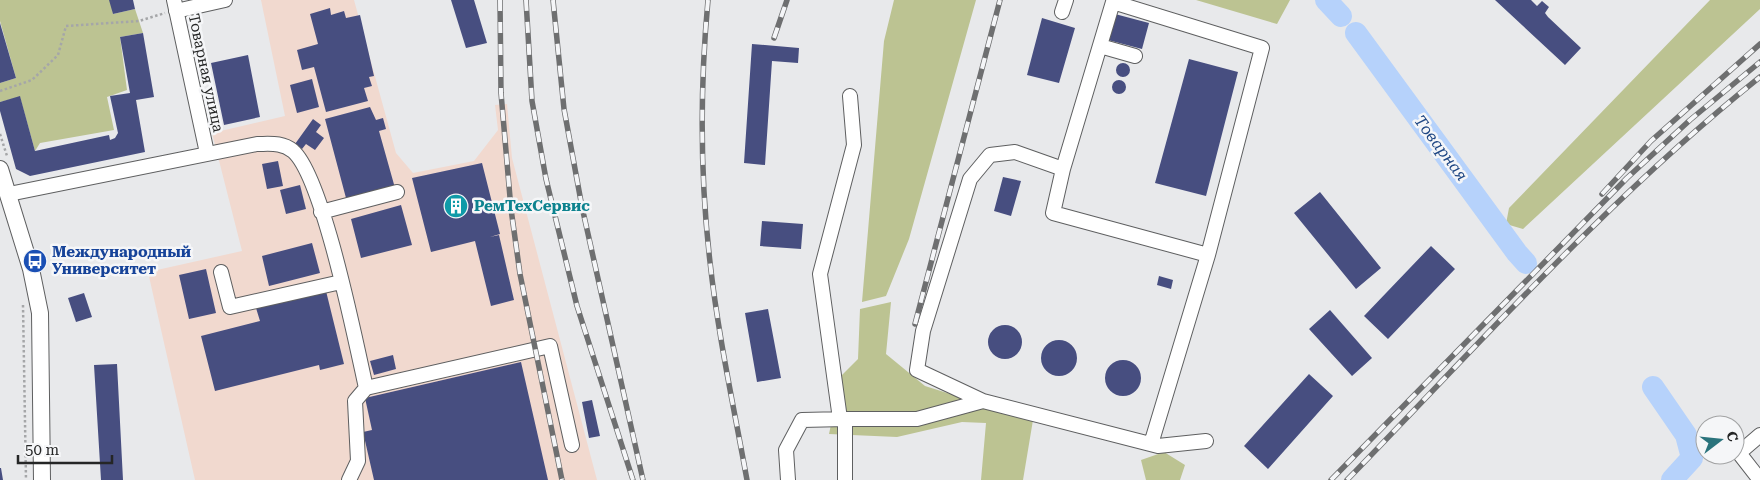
<svg xmlns="http://www.w3.org/2000/svg" width="1760" height="480" font-family="'Roboto Serif',serif">
  <rect width="100%" height="100%" fill="#e8e9eb"/>
  <path fill="#f1d9cf" d="M261,0h93l42,153 17,20 61,-12 24,-31 -3,-25 12,-1 5,54 85,322h-402l-47,-208 94,-21 -30,-118 73,-17z"/>
  <path fill="#bcc392" d="M0,0h111l2,14 22,-5 8,24 -23,4 7,53 -20,7 7,33 -74,13 -5,8 -15,-54 -20,5v-19l16,-5 -16,-57z
    M894,0h82l-67,239 -23,57 -24,6 22,-261z
    M1196,0h94l-13,24z
    M1710,0h50v9l-237,220 -17,-5 3,-16z
    M891,302l-5,52 39,32 108,34 -10,60h-42l5,-57 -24,-1 -65,15 -68,-3 12,-58 17,-17 2,-50z
    M1164,452l21,13 -5,15h-34l-5,-20z"/>
  <g fill="none" stroke-linecap="round" stroke-linejoin="round">
    <path stroke="#b6d2fb" stroke-width="22" d="M1326,0l15,16
      M1356,33l161,220 9,10
      M1653,387l33,48 6,23 -20,22"/>
  </g>
  <path fill="#474e80" d="M109,0h24l2,9 -22,5z
    M451,0h23l13,43 -21,5z
    M1495,0h36l6,6 5,-5 7,6 -4,6 3,4 33,31 -16,17z
    M330,8l1,7 13,-4 2,7 14,-3 14,61 -5,1 3,9 -8,2 4,13 -42,11 -12,-45 -12,3 -5,-20 21,-6 -8,-30z
    M1115,14l34,9 -7,26 -34,-9z
    M1042,18l33,10 -16,55 -32,-8z
    M0,23l16,55 -16,5z
    M143,33l11,64 -18,3 9,52 -115,24 -14,-7 -16,-58v-9l20,-6 15,55 74,-16 1,5 5,-2 3,-5 -8,-37 20,-3 -10,-56z
    M752,44l47,4 -1,15 -26,-2 -7,104 -21,-2z
    M248,55l12,62 -36,8 -13,-62z
    M1189,59l49,13 -32,124 -51,-13z
    M1116 70a7 7 0 1 1 14 0a7 7 0 1 1-14 0Z
    M312,79l7,28 -22,6 -7,-28z
    M1112 87a7 7 0 1 1 14 0a7 7 0 1 1-14 0Z
    M370,107l6,13 7,-2 3,11 -7,2 16,57 -45,13 -1,-4 -3,1 -21,-79z
    M313,119l8,6 -5,7 8,6 -9,12 -9,-6 -4,5 -7,-5z
    M278,161l5,25 -16,3 -5,-25z
    M482,163l18,71 -10,3 9,-2 15,65 -23,6 -16,-65 -44,11 -19,-74z
    M1003,177l18,4 -10,35 -17,-5z
    M300,185l6,24 -20,5 -6,-24z
    M1320,192l61,76 -25,21 -62,-76z
    M401,205l11,40 -51,13 -10,-39z
    M762,221l41,3 -2,25 -41,-3z
    M312,243l8,30 -51,13 -7,-30z
    M1431,246l24,23 -67,70 -24,-23z
    M206,269l10,44 -27,6 -10,-44z
    M1159,276l14,4 -2,9 -14,-4z
    M326,291l18,73 -24,6 -1,-5 -104,26 -14,-55 59,-15 -4,-13z
    M84,293l8,24 -16,5 -8,-24z
    M768,309l13,69 -24,4 -12,-69z
    M1330,310l42,48 -20,18 -43,-47z
    M988 342a17 17 0 1 1 34 0a17 17 0 1 1-34 0Z
    M1041 358a18 18 0 1 1 36 0a18 18 0 1 1-36 0Z
    M393,355l3,14 -22,6 -4,-14z
    M1105 378a18 18 0 1 1 36 0a18 18 0 1 1-36 0Z
    M521,362l27,118h-174l-11,-48 9,-2 -7,-32z
    M117,364l6,116h-22l-7,-115z
    M1309,374l24,22 -65,73 -24,-23z
    M592,400l8,36 -11,2 -7,-36z
    M0,468h1l2,12h-3z"/>
  <g fill="none" stroke-linecap="round" stroke-linejoin="round">
    <g stroke="#5e5f60" stroke-width="16">
      <path id="minor" d="M174,0l33,153
        M176,11l49,-11
        M1062,12l4,-12
        M1100,46l35,10
        M1063,169l50,-167 149,46 -54,207
        M9,194l248,-50c13,0 25,-2 36,7 30,26 63,192 73,237l-11,13 3,60 -9,19
        M321,212l76,-20
        M221,272l9,35 111,-25
        M366,388l184,-42 22,99
        M983,401l-66,-31 6,-39 47,-152 20,-24 25,-3 48,17 -10,44 155,42 -57,189
        M840,419l-20,-145 34,-129 -4,-49
        M788,480l-2,-30 16,-30 43,-1
        M845,480v-61h72l66,-18 175,45 48,-5
        M1760,480l-21,-27 21,-18"/>
    </g>
    <g stroke="#5e5f60" stroke-width="18">
      <path id="major" d="M0,169l31,100 9,44 2,167"/>
    </g>
    <path stroke="#a5a6a8" stroke-width="2.5" stroke-dasharray="2.5 2.5" stroke-linecap="butt" d="M0,91l32,-11 26,-25 8,-29 73,-5 26,-8
      M0,134l7,22
      M23,305l3,175"/>
    <use href="#minor" stroke="#fff" stroke-width="14"/>
    <use href="#major" stroke="#fff" stroke-width="16"/>
    <g stroke="#6e6f70" stroke-width="5.5">
      <path id="rail" d="M500,0l1,93 10,116 9,65 42,206
        M526,0l6,101 14,78 31,127 56,174
        M553,0l11,109 18,98 61,273
        M708,0c-8,87 -8,176 2,262 8,73 24,146 37,218
        M774,38l13,-38
        M1602,194l49,-53 109,-97
        M915,324l85,-324
        M1331,480l296,-302 63,-58 70,-58
        M1347,480c134,-138 262,-282 413,-403"/>
    </g>
    <use href="#rail" stroke="#f5f6f8" stroke-width="4" stroke-dasharray="11" stroke-linecap="butt"/>
  </g>
  <defs>
    <g id="building-disc" transform="scale(1.25)"><circle r="9.5" fill="#0f9aa8" stroke="#f5f6f8"/><path d="M-4-6H4V6H1V3H-1V6H-4ZM-2.5-4.3h1.7v1.8h-1.7ZM.8-4.3h1.7v1.8H.8ZM-2.5-1h1.7V.8h-1.7ZM.8-1h1.7V.8H.8Z" fill="#fff"/></g>
    <g id="bus-disc" transform="scale(1.25)"><circle r="9.5" fill="#1a4fb4" stroke="#f5f6f8"/><path d="M-5-6H5V4H4V6H2V4H-2V6H-4V4H-5ZM-3.5-4V0h7V-4ZM-3.5 1.2v1.5H-2V1.2ZM2 1.2v1.5H3.5V1.2Z" fill="#fff"/></g>
  </defs>
  <g fill-rule="evenodd">
    <use href="#building-disc" x="456" y="206"/>
    <use href="#bus-disc" x="35" y="261"/>
  </g>
  <g text-anchor="middle" dominant-baseline="central" stroke-width="5" stroke-linejoin="round" paint-order="stroke">
    <g font-size="15" fill="#252626" stroke="#f5f6f8">
      <text transform="translate(206 73) rotate(78)">Товарная улица</text>
    </g>
    <g font-size="15" font-weight="bold" fill="#0d838f" stroke="#f5f6f8" text-anchor="start">
      <text x="474" y="206">РемТехСервис</text>
    </g>
    <g font-size="15" font-weight="bold" fill="#164399" stroke="#f5f6f8" text-anchor="start">
      <text x="52" y="252">Международный<tspan x="52" dy="17">Университет</tspan></text>
    </g>
    <g font-size="16" font-style="italic" fill="#1f4784" stroke="#f5f6f8">
      <text transform="translate(1441 148) rotate(53)">Товарная</text>
    </g>
  </g>
  <g transform="translate(1720 440) rotate(74)"><circle r="24" fill="#f5f6f8" stroke="#a2a3a4"/>
  <path d="M0-4L9 19L0 12L-9 19Z" fill="#2a737c"/>
  <text y="-8" font-size="14" font-weight="bold" text-anchor="middle" fill="#252626">С</text>
  </g>
  <path d="M18 455v8h94v-8" fill="none" stroke="#252626" stroke-width="2.5"/>
  <text x="25" y="455" font-size="15" fill="#252626" stroke="#f5f6f8" stroke-width="4" paint-order="stroke">50 m</text>
</svg>
